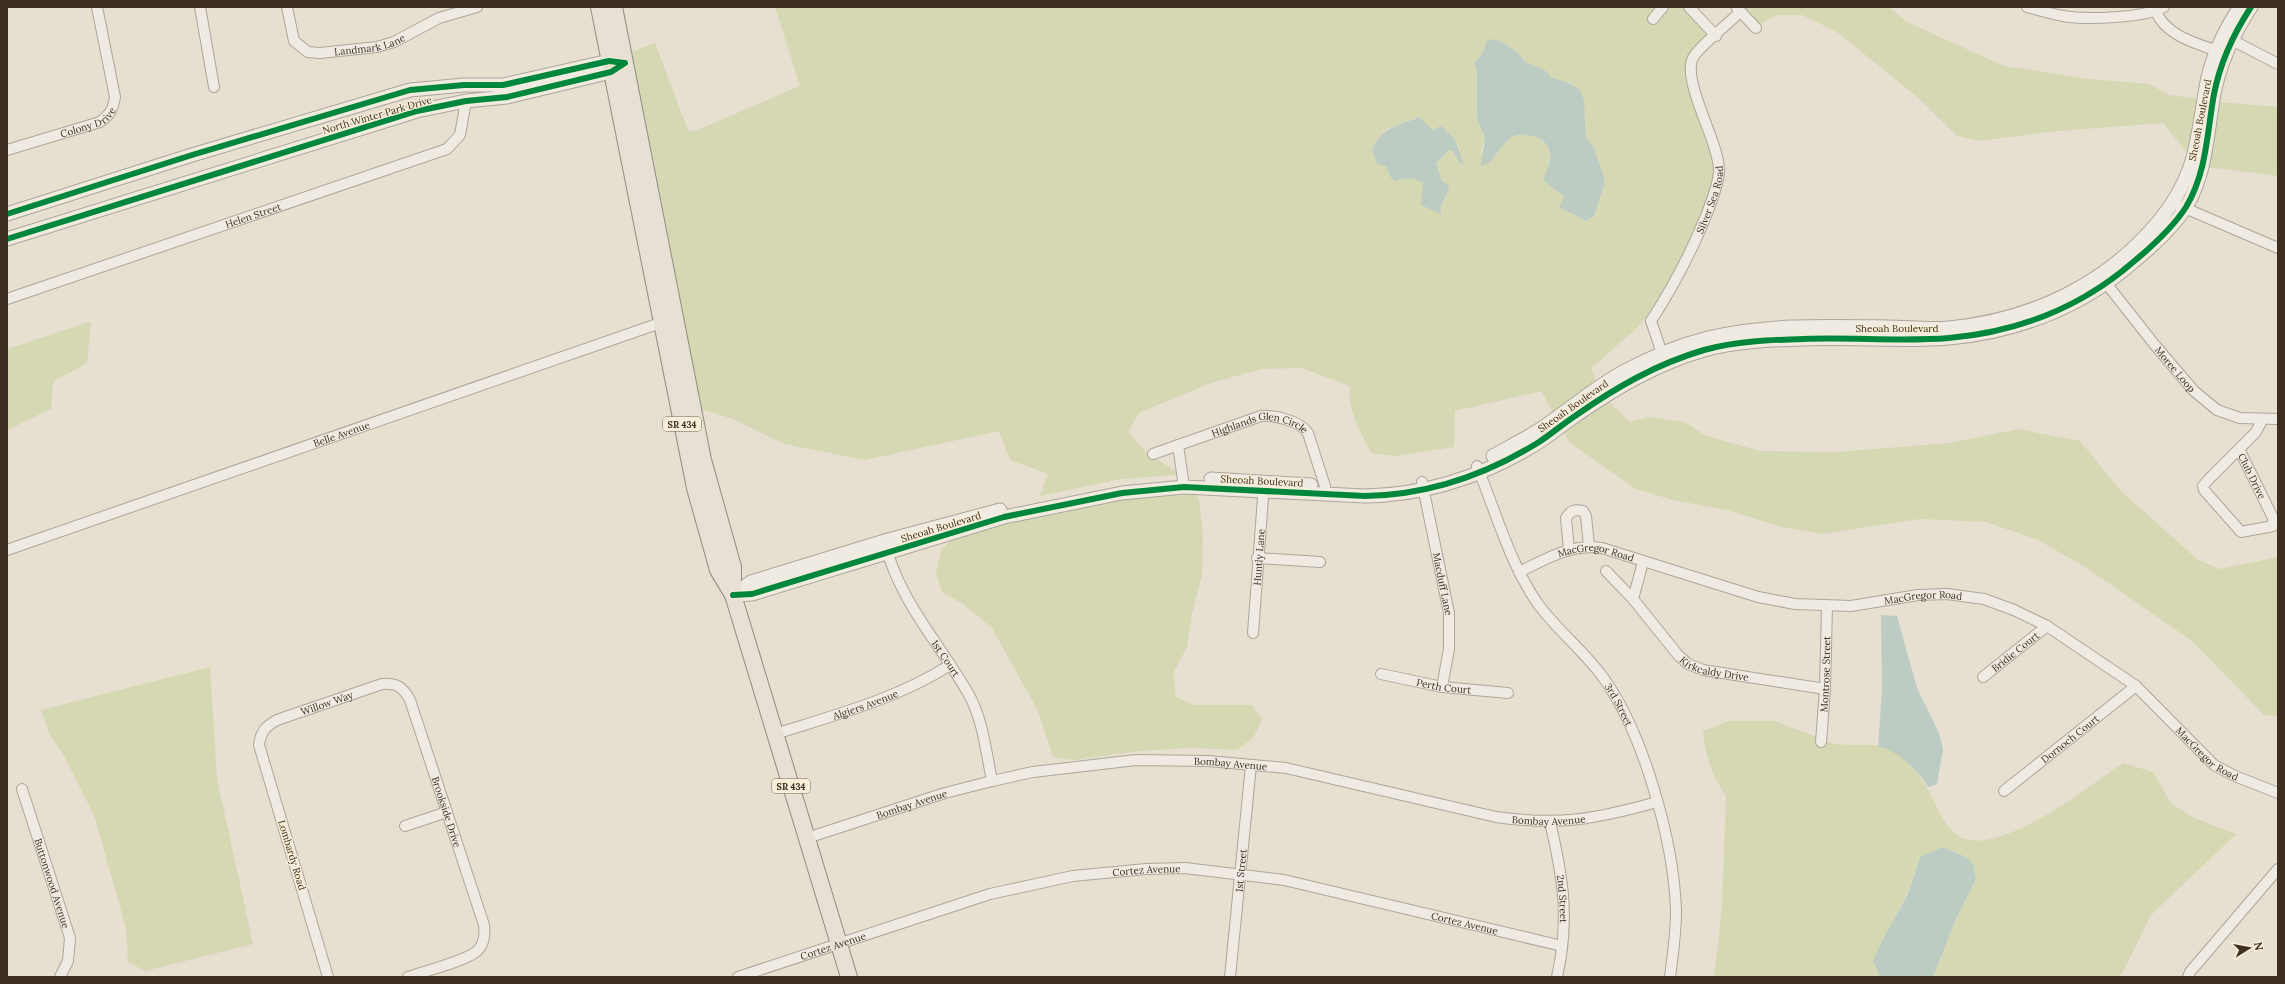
<svg xmlns="http://www.w3.org/2000/svg" width="2285" height="984" font-family="Lora,serif">
  <rect width="100%" height="100%" fill="#e7e0d1"/>
  <path fill="#d6d7b3" fill-rule="evenodd" d="M775,7h883l-12,13 7,5 16,-18h13l27,29c-6,5 -15,11 -20,18 -18,29 29,86 25,120 -5,36 -40,113 -65,140 -14,18 -34,32 -50,48l-8,5 6,16 -43,31 -13,-23 -86,20 -1,36 -58,9 -25,-3c-10,-20 -25,-45 -21,-67l-48,-18 -41,1 -53,15 -69,29 -11,19 19,21 3,6 5,-1 22,14 1,3 -57,4 -81,17 8,-22 -38,-14 -11,-29 -134,29 -81,-16 -51,-25 -33,-10 -71,-356 26,-10 33,87 5,2 107,-46zM1486,41l16,1 17,12 5,7 22,10 5,6 20,7 14,27 1,26 8,11 10,29v8l-10,31 -8,5 -27,-14 5,-10 -11,-9c-2,-7 -4,-15 -5,-22 0,-6 3,-10 1,-16 -5,-14 -26,-20 -40,-12 -6,4 -9,12 -13,18l-15,-3 4,-16 -8,-18v-47l-3,-9 9,-10zM1419,117l14,13 9,-2 13,11 5,10 -2,12 -4,-9 -5,-2 -13,13 6,18 8,5 -9,20 -19,-7 1,-16 -10,-5h-22l-15,-37 10,-12z
    M1742,7h147l18,15 97,44 86,13 59,5 20,11 31,4 -11,56 -26,-32 -105,8 -78,10 -23,-5 -41,-40 -79,-64 -35,-17h-26l-17,10z
    M2218,102l60,5v69l-71,-9z
    M91,321l-4,42 -34,19 -2,27 -44,21v-81z
    M1607,400l23,22 19,-5 36,5 21,14 54,15 76,1 114,-9 68,-14 62,12 41,50 76,68 22,10 59,-12v159l-14,-1 -72,-74 -107,-74 -47,-27 -52,-18 -66,-3 -99,15 -43,-8 -51,-16 -54,-10 -37,-11 -66,-46 -7,-13z
    M1194,492l5,7 4,36 -1,41 -10,38 -5,33 -14,27 3,23 17,8h59l10,14 -8,18 -17,13 -45,-2 -53,3 -65,9 -21,-3 -15,-46 -46,-83 -29,-24 -21,-12 -6,-19 5,-23 14,-13 50,-15 118,-25z
    M210,667l7,112 36,165 -108,27 -17,-9 -2,-34 -32,-113 -30,-59 -14,-21 -9,-25z
    M1729,721h46l42,16 -1,9h10v-5c19,8 42,0 60,7 20,6 40,35 48,53 6,12 13,29 26,36 40,21 130,-52 163,-74l30,9 18,31 21,14 44,17 -85,81 -28,57 -5,5h-185l23,-58 20,-40 -3,-15 -7,-7 -23,-10 -23,10c-5,12 -8,26 -14,38 -10,22 -24,42 -33,66l7,16h-166l8,-70 4,-111c-14,-20 -21,-41 -23,-65z"/>
  <path fill="#bcccc2" d="M1494,39l8,3 17,12 5,7 22,10 5,6 20,7 9,6 4,10 2,37 8,11 10,29v8l-10,31 -8,5 -27,-14 5,-10 -21,-17c3,-8 8,-19 7,-27 -2,-14 -19,-20 -32,-18 -18,3 -19,27 -37,31l4,-29 -8,-18v-47l-3,-9 9,-10 3,-12z
    M1419,117l14,13 8,-4 14,13 9,26 -6,-4 -4,-9 -5,-2 -13,13 6,18 8,5 -9,20v8l-20,-9 2,-22c-11,-6 -16,-6 -27,-2l-5,-3 -5,-12 -9,-2 -5,-14c11,-25 25,-23 47,-33z
    M1881,615l16,1 20,72 22,45 4,16 -6,35 -9,3c-8,-15 -33,-39 -50,-40l4,-57z
    M1943,847l23,10 7,7 3,15 -20,40 -23,58h-53l-7,-16c9,-24 23,-44 34,-66 5,-12 9,-26 13,-38z"/>
  <g fill="none" stroke-linecap="round" stroke-linejoin="round">
    <g stroke="#ada599" stroke-width="12">
      <g id="minor">
        <path d="M200,7l14,80"/>
        <path id="s1" d="M287,7l7,34 14,11 12,1 57,-6 17,-5 45,-24 38,-11"/>
        <path d="M1689,7l27,29"/>
        <path d="M2027,7c12,3 24,7 36,9 22,4 83,2 101,-9"/>
        <path d="M1737,8l19,20"/>
        <path d="M2156,12c11,25 43,32 67,41"/>
        <path d="M1653,19l10,-12"/>
        <path d="M2226,37l52,27"/>
        <path id="s2" d="M7,150l93,-28c10,-7 13,-13 15,-25l-18,-90"/>
        <path d="M2173,203l105,45"/>
        <path id="s3" d="M2102,278l52,66 40,47 23,19 23,8 38,1"/>
        <path id="s4" d="M7,299l440,-150 13,-14 6,-34"/>
        <path id="s5" d="M1664,359l-13,-38c22,-34 40,-68 55,-105 5,-14 12,-29 13,-44 1,-30 -40,-94 -25,-116 7,-11 35,-33 46,-44"/>
        <path d="M1178,445l6,42"/>
        <path id="s6" d="M2239,449l34,69v8l-32,6 -37,-42 -1,-4 5,-6 48,-48 6,-12"/>
        <path id="s7" d="M1153,454l108,-38c14,-1 39,5 47,17l17,53"/>
        <path id="s8" d="M1477,466c19,46 32,96 61,138 19,26 45,46 64,72 41,55 72,166 74,235 0,22 -3,44 -6,66"/>
        <path id="s9" d="M1422,482l27,131v36l-7,38"/>
        <path id="s10" d="M886,547c15,56 54,97 82,146 15,26 18,59 24,88"/>
        <path id="s11" d="M7,550l659,-229"/>
        <path d="M1569,550l-3,-32c5,-8 9,-9 17,-7l3,5 3,30"/>
        <path d="M1257,558l63,4"/>
        <path id="s12" d="M1606,571l27,28 45,56 10,9 15,6 122,19"/>
        <path id="s13" d="M1519,572c29,-14 51,-28 83,-24l156,49 37,7 56,2 67,-11 29,-1 37,5 30,11 33,16 89,60 78,79 21,11 43,17"/>
        <path d="M1633,599l10,-37"/>
        <path id="s14" d="M1253,633l11,-149"/>
        <path id="s15" d="M1381,674l61,13 66,6"/>
        <path id="s16" d="M1983,677l64,-51"/>
        <path id="s17" d="M775,734c60,-19 122,-35 175,-69"/>
        <path id="s18" d="M1821,742l4,-53 2,-83"/>
        <path id="s19" d="M22,789l48,149 -2,23 -8,16"/>
        <path id="s20" d="M2004,791l132,-105"/>
        <path id="s21" d="M1550,822c13,55 20,98 7,155"/>
        <path d="M405,826l42,-14"/>
        <path id="s22" d="M807,838l138,-45 47,-12 41,-9 103,-12 72,1 78,7 210,49c64,9 100,2 161,-15"/>
        <path id="s23" d="M328,977l-69,-232c2,-14 6,-18 18,-25l105,-36c15,-1 21,3 28,16l74,225c1,9 1,19 -7,26 -11,10 -52,20 -69,26"/>
        <path id="s24" d="M738,977l252,-83 83,-18 73,-7 39,-1 99,12 278,66"/>
        <path id="s25" d="M1230,977l21,-212"/>
        <path d="M2188,977l2,-5 88,-103"/>
      </g>
    </g>
    <g stroke="#ada599" stroke-width="15">
      <path id="tertiary" d="M7,214l185,-59 218,-65 54,-5h39l106,-24 10,1
        M7,239l410,-128 49,-10 41,-4 104,-25 9,-6
        M1493,456c16,-9 32,-17 46,-26 29,-19 55,-42 84,-58 26,-14 57,-27 85,-34 59,-14 119,-12 179,-11 20,0 42,3 62,1 82,-8 157,-43 210,-107 41,-50 37,-85 49,-144 6,-25 18,-49 32,-70
        M1211,479l100,6
        M733,595l19,-1 252,-77 118,-24 62,-6 181,9c63,-1 121,-21 174,-54 12,-8 24,-18 36,-26 40,-28 81,-52 129,-66 32,-9 66,-10 100,-11 47,-2 99,3 145,-1 67,-6 131,-30 183,-75 17,-14 42,-37 54,-56 21,-35 21,-75 28,-113 6,-31 20,-61 37,-87
        M733,595l18,-13 137,-42 112,-30"/>
    </g>
    <g stroke="#928b80" stroke-width="18">
      <path id="primary" d="M599,7l96,481 23,82 15,25 116,382
        M614,7l89,453 30,107v26"/>
    </g>
    <use href="#minor" stroke="#efebe3" stroke-width="10"/>
    <use href="#tertiary" stroke="#efebe3" stroke-width="13"/>
    <use href="#primary" stroke="#e6e1d4" stroke-width="16"/>
    <g stroke="#f7eed8" stroke-width="8">
      <path id="cycleway" d="M7,214l185,-59 218,-65 54,-5h39l106,-24 16,2
        M7,239l410,-128 49,-10 41,-4 104,-25 14,-9
        M733,595l19,-1 252,-77 118,-24 62,-6 181,9c63,-1 121,-21 174,-54 12,-8 24,-18 36,-26 40,-28 81,-52 129,-66 32,-9 66,-10 100,-11 47,-2 99,3 145,-1 67,-6 131,-30 183,-75 17,-14 42,-37 54,-56 21,-35 21,-75 28,-113 6,-31 20,-61 37,-87"/>
    </g>
    <use href="#cycleway" stroke="#00873e" stroke-width="6"/>
  </g>
  <g text-anchor="middle" dominant-baseline="central" stroke-width="3" stroke-linejoin="round" paint-order="stroke">
    <g fill="#f7eed8" stroke="#756857" stroke-width="1">
      <rect x="663" y="417" width="38" height="14" rx="3"/>
      <rect x="772" y="779" width="38" height="14" rx="3"/>
    </g>
    <g font-size="9" font-weight="bold" fill="#3d2e20">
      <text x="682" y="424">SR 434</text>
      <text x="791" y="786">SR 434</text>
    </g>
    <g font-size="10" fill="#3d2e20" stroke="#f7eed8">
      <text stroke="none"><textPath href="#s1" startOffset="115">Landmark Lane</textPath></text>
      <text transform="translate(377 115) rotate(-16)">North Winter Park Drive</text>
      <text stroke="none"><textPath href="#s2" startOffset="86">Colony Drive</textPath></text>
      <text transform="translate(2200 120) rotate(-79)">Sheoah Boulevard</text>
      <text stroke="none"><textPath href="#s5" startOffset="176">Silver Sea Road</textPath></text>
      <text stroke="none"><textPath href="#s4" startOffset="260">Helen Street</textPath></text>
      <text x="1897" y="328">Sheoah Boulevard</text>
      <text stroke="none"><textPath href="#s3" startOffset="117">Moree Loop</textPath></text>
      <text transform="translate(1573 406) rotate(-35)">Sheoah Boulevard</text>
      <text stroke="none"><textPath href="#s11" startOffset="354">Belle Avenue</textPath></text>
      <text stroke="none"><textPath href="#s7" startOffset="113">Highlands Glen Circle</textPath></text>
      <text stroke="none"><textPath href="#s6" startOffset="30">Club Drive</textPath></text>
      <text transform="translate(1262 481) rotate(3)">Sheoah Boulevard</text>
      <text transform="translate(941 527) rotate(-17)">Sheoah Boulevard</text>
      <text stroke="none"><textPath href="#s14" startOffset="76">Huntly Lane</textPath></text>
      <text stroke="none"><textPath href="#s13" startOffset="82">MacGregor Road</textPath></text>
      <text stroke="none"><textPath href="#s9" startOffset="104">Macduff Lane</textPath></text>
      <text stroke="none"><textPath href="#s13" startOffset="418">MacGregor Road</textPath></text>
      <text stroke="none"><textPath href="#s16" startOffset="41">Bridie Court</textPath></text>
      <text stroke="none"><textPath href="#s10" startOffset="127">1st Court</textPath></text>
      <text stroke="none"><textPath href="#s12" startOffset="151">Kirkcaldy Drive</textPath></text>
      <text stroke="none"><textPath href="#s18" startOffset="68">Montrose Street</textPath></text>
      <text stroke="none"><textPath href="#s15" startOffset="64">Perth Court</textPath></text>
      <text stroke="none"><textPath href="#s23" startOffset="327">Willow Way</textPath></text>
      <text stroke="none"><textPath href="#s17" startOffset="95">Algiers Avenue</textPath></text>
      <text stroke="none"><textPath href="#s8" startOffset="281">3rd Street</textPath></text>
      <text stroke="none"><textPath href="#s20" startOffset="84">Dornoch Court</textPath></text>
      <text stroke="none"><textPath href="#s13" startOffset="754">MacGregor Road</textPath></text>
      <text stroke="none"><textPath href="#s22" startOffset="434">Bombay Avenue</textPath></text>
      <text stroke="none"><textPath href="#s22" startOffset="110">Bombay Avenue</textPath></text>
      <text stroke="none"><textPath href="#s23" startOffset="538">Brookside Drive</textPath></text>
      <text stroke="none"><textPath href="#s22" startOffset="758">Bombay Avenue</textPath></text>
      <text transform="translate(292 855) rotate(73)">Lombardy Road</text>
      <text stroke="none"><textPath href="#s24" startOffset="424">Cortez Avenue</textPath></text>
      <text stroke="none"><textPath href="#s25" startOffset="107">1st Street</textPath></text>
      <text stroke="none"><textPath href="#s19" startOffset="99">Buttonwood Avenue</textPath></text>
      <text stroke="none"><textPath href="#s21" startOffset="78">2nd Street</textPath></text>
      <text stroke="none"><textPath href="#s24" startOffset="748">Cortez Avenue</textPath></text>
      <text stroke="none"><textPath href="#s24" startOffset="100">Cortez Avenue</textPath></text>
    </g>
  </g>
  <rect width="2285" height="984" fill="none" stroke="#3d2e20" stroke-width="16"/>
  <g transform="translate(2249 948) rotate(79)" stroke="#f7eed8" stroke-width="3" paint-order="stroke">
  <path d="M0-3L7 15L0 10L-7 15Z" fill="#3d2e20"/>
  <text y="-6" font-size="11" font-weight="bold" text-anchor="middle" fill="#3d2e20">N</text>
  </g>
</svg>
